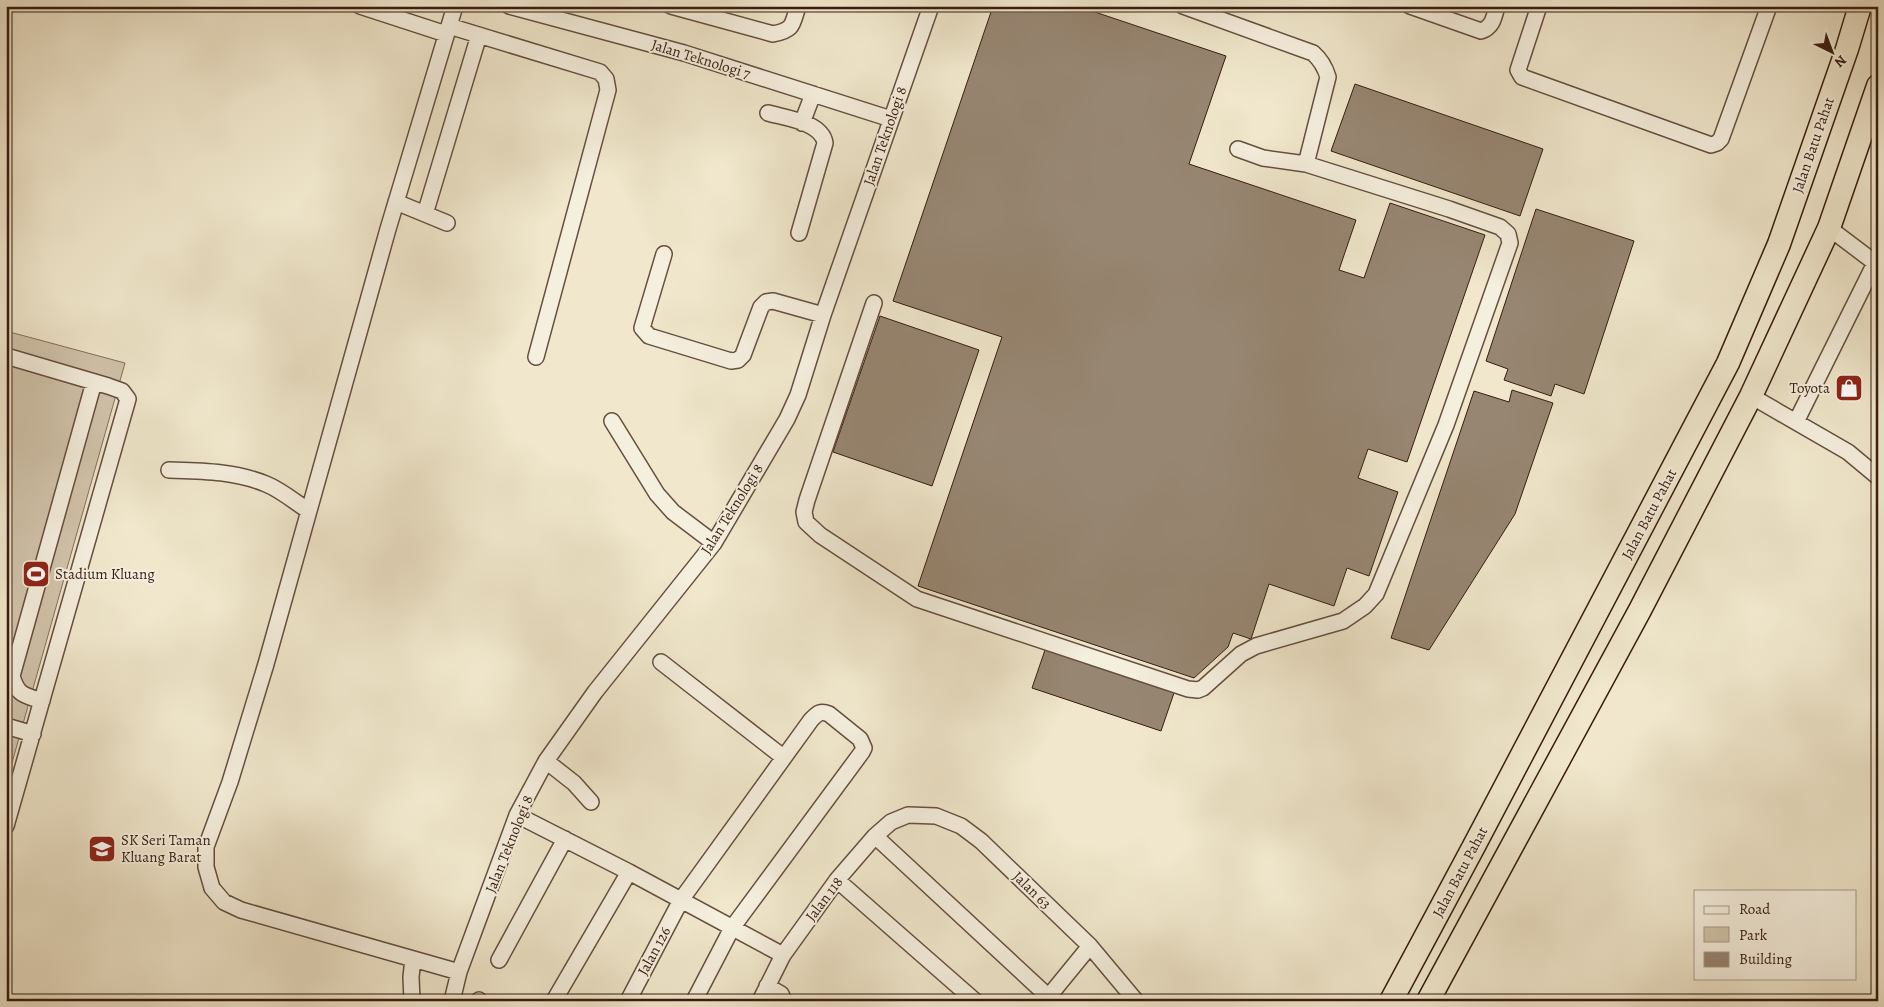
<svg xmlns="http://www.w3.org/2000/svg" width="1884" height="1007" font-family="Alegreya,serif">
  <rect width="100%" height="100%" fill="#f0e7cc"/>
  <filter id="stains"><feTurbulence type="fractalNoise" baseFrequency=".004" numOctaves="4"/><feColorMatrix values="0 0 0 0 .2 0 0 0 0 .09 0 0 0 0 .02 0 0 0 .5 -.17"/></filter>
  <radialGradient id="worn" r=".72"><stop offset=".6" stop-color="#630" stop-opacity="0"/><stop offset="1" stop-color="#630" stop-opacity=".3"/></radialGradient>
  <path fill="#d1c4ac" stroke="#84705e" d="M6,331l119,32 -119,421z"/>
  <path fill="#978672" stroke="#371c10" d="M993,6h84l149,50 -37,108 167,56 -17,50 25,8 26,-75 95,32 -78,227 -39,-13 -10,29 40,14 -29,84 -22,-8 -13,38 -65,-22 -18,55 -18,-6 -5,14 -34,31 -276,-92 84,-249 -109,-36z
    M1355,84l188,65 -23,67 -189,-65z
    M1536,209l98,32 -50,153 -29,-10 -4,12 -47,-16 4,-11 -22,-8z
    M880,316l99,34 -47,136 -99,-34z
    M1512,390l41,13 -38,111 -86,136 -38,-12 83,-247 35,11z
    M1046,647l129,43 -14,41 -129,-43z"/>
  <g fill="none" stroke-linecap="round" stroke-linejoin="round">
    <g stroke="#654f3f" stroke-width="18">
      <path id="minor" d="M360,6l86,28
        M455,6l-67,223 -122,435 -36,118 -24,65v20l6,21 12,14 17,8 218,62
        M509,6l175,47 207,66
        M671,6l102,28c21,-4 19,-9 25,-28
        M1410,6l71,25c12,-4 13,-14 16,-25
        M1539,6l-21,64 4,7 189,68 6,-2 4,-4 48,-133
        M449,26l151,46 6,7 2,11 -72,267
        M768,113c17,5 54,9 57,30l-26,90
        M802,123l11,-29
        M1238,149l25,9 43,6
        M396,202l51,21
        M425,214l54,-179
        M1829,228l49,37
        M664,254l-22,74 7,8 82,25 7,-1 5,-5 18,-48 5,-5 7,-1 50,14
        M874,303l-67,197 -3,12 2,10 14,13 97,64 271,90 10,1 5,-2 38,-34 15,-8 87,-25 22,-15 11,-12 70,-169 64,-182 -2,-9 -8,-7 -51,-18 -143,-45 22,-87c-3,-10 -7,-17 -15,-24l-130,-47
        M6,356l102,30 14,5 6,8 -122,427
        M1751,396l97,56 30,25
        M612,421l45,73 16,18 41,31
        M1796,422l79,-159
        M169,470c33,1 65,1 97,14 15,6 29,18 43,27
        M661,662l122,95
        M42,701c-18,-6 -24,-5 -30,-25l82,-294
        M6,726l27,8
        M546,761l28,22 17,19
        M517,815l112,57 154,83
        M875,836l178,165
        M837,880l138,121
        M499,960l66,-121
        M767,986l14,8 3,7
        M555,999l74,-127
        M412,1001l-1,-24 2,-18
        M452,1001l7,-29 58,-157 29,-54 49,-69 119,-149 73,-124 11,-24 25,-80 108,-309
        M478,1001l1,-1
        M628,1001l53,-101 130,-180c6,-6 9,-10 18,-6l31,25 4,9 -2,4 -130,176 -38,73
        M760,1001l23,-46 54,-75 38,-44 16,-14 17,-7 28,1 25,10 20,15 109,105 46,55
        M1045,1001l45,-55"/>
    </g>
    <g stroke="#371c10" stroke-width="25">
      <path id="highway" d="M1391,1001l83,-155 254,-483 51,-119 68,-195 13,-43
        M1428,1001l212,-391 111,-214 78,-168 49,-142"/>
    </g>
    <use href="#minor" stroke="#f5efde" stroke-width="15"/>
    <use href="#highway" stroke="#f0e7cc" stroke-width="22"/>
  </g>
  <defs>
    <g id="shop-square" transform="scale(1.4375)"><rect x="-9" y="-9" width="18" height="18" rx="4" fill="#8f2418" stroke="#f5efde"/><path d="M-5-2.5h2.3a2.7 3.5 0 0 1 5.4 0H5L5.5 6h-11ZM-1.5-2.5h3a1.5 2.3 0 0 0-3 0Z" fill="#fff"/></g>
    <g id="stadium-square" transform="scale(1.4375)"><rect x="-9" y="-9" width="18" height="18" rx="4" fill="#8f2418" stroke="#f5efde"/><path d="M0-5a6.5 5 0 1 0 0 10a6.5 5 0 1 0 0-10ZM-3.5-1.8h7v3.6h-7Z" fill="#fff"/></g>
    <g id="school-square" transform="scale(1.4375)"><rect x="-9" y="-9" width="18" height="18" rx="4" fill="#8f2418" stroke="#f5efde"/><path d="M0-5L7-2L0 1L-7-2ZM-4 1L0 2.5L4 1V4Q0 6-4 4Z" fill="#fff"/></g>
  </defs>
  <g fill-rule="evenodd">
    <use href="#shop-square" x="1849" y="388"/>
    <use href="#stadium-square" x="36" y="574"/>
    <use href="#school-square" x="102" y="849"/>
  </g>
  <g text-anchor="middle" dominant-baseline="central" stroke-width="4" stroke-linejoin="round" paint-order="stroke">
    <g font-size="15" fill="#371c10" stroke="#f5efde">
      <text transform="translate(701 59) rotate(17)">Jalan Teknologi 7</text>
      <text transform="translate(885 136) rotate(-71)">Jalan Teknologi 8</text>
      <text transform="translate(1813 145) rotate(-71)">Jalan Batu Pahat</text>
      <text transform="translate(732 509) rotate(-58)">Jalan Teknologi 8</text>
      <text transform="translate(1649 514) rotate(-62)">Jalan Batu Pahat</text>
      <text transform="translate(509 844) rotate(-68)">Jalan Teknologi 8</text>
      <text transform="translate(1460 872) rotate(-62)">Jalan Batu Pahat</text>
      <text transform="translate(1032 890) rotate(44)">Jalan 63</text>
      <text transform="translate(824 899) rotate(-53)">Jalan 118</text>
      <text transform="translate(654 951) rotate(-62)">Jalan 126</text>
    </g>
    <g font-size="15" fill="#371c10" stroke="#f5efde" text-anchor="start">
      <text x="1830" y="388" text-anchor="end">Toyota</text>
      <text x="55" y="574">Stadium Kluang</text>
      <text x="121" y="840">SK Seri Taman<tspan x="121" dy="17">Kluang Barat</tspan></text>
    </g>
  </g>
  <rect width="1884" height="1007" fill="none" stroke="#f0e7cc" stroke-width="25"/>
  <rect x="8" y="8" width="1869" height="992" fill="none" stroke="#371c10" stroke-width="2.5"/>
  <rect x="12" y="12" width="1859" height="982" fill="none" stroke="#371c10"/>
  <rect x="1694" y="890" width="162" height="90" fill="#f5efde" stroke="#a99b8c"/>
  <rect x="1704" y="906" width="25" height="8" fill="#f5efde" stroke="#a99b8c"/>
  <text x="1739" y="914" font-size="15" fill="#371c10">Road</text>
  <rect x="1704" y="927" width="25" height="15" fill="#d1c4ac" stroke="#a99b8c"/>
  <text x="1739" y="940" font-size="15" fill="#371c10">Park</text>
  <rect x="1704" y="952" width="25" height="15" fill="#978672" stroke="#a99b8c"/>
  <text x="1739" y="964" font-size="15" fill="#371c10">Building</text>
  <g transform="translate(1832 52) rotate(138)" stroke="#f5efde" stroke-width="4" paint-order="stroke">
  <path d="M0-4L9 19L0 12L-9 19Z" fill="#371c10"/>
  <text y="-8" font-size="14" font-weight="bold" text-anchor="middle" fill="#371c10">N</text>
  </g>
  <rect width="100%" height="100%" filter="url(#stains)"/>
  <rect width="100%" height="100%" fill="url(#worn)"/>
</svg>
